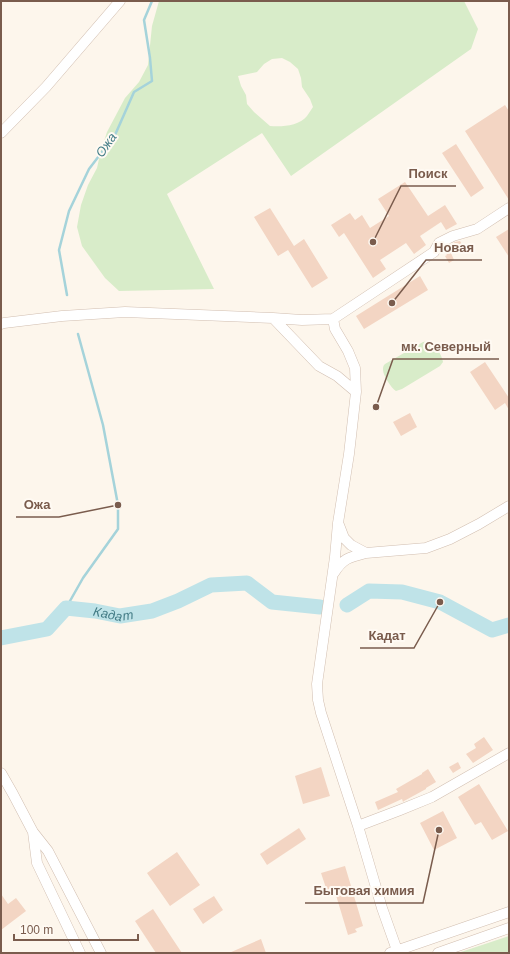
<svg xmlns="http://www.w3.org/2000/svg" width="510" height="954" font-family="Arial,sans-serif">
  <rect width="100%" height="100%" fill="#fdf6ec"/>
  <path fill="#d8ecc9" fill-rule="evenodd" d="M159,1h305l14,28 -7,20 -180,127 -29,-43 -95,61 47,95 -95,2 -14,-13 -23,-32 -5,-19 4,-22 7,-20 9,-17 4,-18 6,-18 18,-34 14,-16 9,-17 4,-39zM282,58l8,4 8,7 3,9 1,9 8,12 3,8c-2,3 -4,6 -6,9 -8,10 -25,11 -37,10l-16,-14 -7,-8 -1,-9 -5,-9 -3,-10 19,-4 7,-8 8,-5z
    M428,341c7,3 14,14 15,21l-3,4 -38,23 -6,2c-5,-3 -13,-16 -13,-21 0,-3 0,-4 2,-6l38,-22z
    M509,936v17h-51z"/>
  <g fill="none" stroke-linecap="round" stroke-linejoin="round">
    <path stroke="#a5d3da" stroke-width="2.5" d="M67,295l-8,-45 10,-39 20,-42 26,-34 19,-43 18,-11 -2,-23 -6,-38 8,-19
      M66,608l17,-30 35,-49v-24l-15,-80 -25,-91"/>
    <g stroke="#bfe3e8" stroke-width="15">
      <path d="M347,605l22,-14 33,1 38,10 52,28 17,-5"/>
      <path id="s1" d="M1,638l46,-9 19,-21 29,3 25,5 32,-5 26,-10 33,-16 36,-2 25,19 48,5"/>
    </g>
  </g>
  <path fill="#f3d5c3" d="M505,105l4,6v89l-44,-69z
    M456,144l28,44 -13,9 -29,-44z
    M405,182l23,34 17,-11 12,19 -11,6 -5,-8 -21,14 6,9 -12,9 -8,-11 -26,17 6,9 -13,9 -29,-45 -5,4 -8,-12 19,-12 5,7 7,-5 8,13 19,-12 -11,-17z
    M270,208l24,38 10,-7 24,39 -16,10 -24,-38 -10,6 -24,-39z
    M509,229v28l-13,-20z
    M460,241l3,5 -12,7 3,7 -5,3 -4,-7 2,-1 -4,-6 12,-7z
    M420,276l8,14 -64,39 -8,-13z
    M485,362l24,36v12l-4,-7 -10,7 -25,-38z
    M410,413l7,14 -16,9 -8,-14z
    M484,737l9,13 -20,13 -7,-9 10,-6 -2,-4z
    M458,762l3,6 -8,5 -4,-6z
    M321,767l9,29 -27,8 -8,-28z
    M428,769l8,13 -10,6v1l-22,12 -1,1 -1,-3 -24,11 -3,-8 23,-10 -2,-3 26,-15v-1z
    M479,784l29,47 -16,9 -11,-18 -6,3 -17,-28z
    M443,811l14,27 -23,12 -14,-27z
    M299,828l7,11 -39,26 -7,-11z
    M177,852l23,33 -30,21 -23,-33z
    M345,866l18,60 -8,3 2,3 -9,3 -13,-43 -7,2 -7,-21z
    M1,894l7,10 8,-6 10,13 -25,19z
    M214,896l9,14 -20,14 -10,-15z
    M153,909l17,26 12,18h-26l-21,-32z
    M261,939l5,14h-37z"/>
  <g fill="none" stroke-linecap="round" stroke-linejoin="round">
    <g stroke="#d1beb0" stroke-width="11">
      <path id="minor" d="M1,133l45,-46 74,-86
        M273,318l46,48 18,10 19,16
        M333,319l2,10 13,22 7,17 1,24 -7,62 -11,69 -3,34 -18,127 1,16 3,13 37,113 24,82 16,45
        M1,324l3,-1 58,-7 63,-4 148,6 29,2 31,-1 101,-67 5,-9 14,-7 24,-7 32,-21
        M339,525l5,13 7,7 15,8 60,-5 24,-9 29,-15 30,-18
        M334,573c9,-15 16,-16 32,-20
        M1,773l12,21 20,38 15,19 53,102
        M358,826l42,-16 32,-13 77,-44
        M33,832l4,31 43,90
        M390,953l119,-41
        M438,953l71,-25"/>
    </g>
    <use href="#minor" stroke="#fff" stroke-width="10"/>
  </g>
  <g text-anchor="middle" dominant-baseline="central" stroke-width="4" stroke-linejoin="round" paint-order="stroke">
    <g font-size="13" font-style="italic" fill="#437c86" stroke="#fffaf3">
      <text transform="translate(106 145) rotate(-55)">Ожа</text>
      <text stroke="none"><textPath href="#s1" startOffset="123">Кадат</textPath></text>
    </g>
  </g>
  <path fill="none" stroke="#7a5c4d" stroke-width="1.5" d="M373 242L401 186H456M392 303L426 260H482M376 407L393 359H499M118 505L59 517H16M440 602L414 648H360M439 830L423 903H305"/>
  <g fill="#7a5c4d" stroke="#fffaf3" stroke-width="1.5">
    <circle cx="373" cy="242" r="4"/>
    <circle cx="392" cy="303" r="4"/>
    <circle cx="376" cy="407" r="4"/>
    <circle cx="118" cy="505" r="4"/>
    <circle cx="440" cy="602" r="4"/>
    <circle cx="439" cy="830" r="4"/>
  </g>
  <g font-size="13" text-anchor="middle" font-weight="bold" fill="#7a5c4d" stroke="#fffaf3" stroke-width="4" stroke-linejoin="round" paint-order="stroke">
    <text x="428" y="178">Поиск</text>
    <text x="454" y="252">Новая</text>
    <text x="446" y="351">мк. Северный</text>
    <text x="37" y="509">Ожа</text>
    <text x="387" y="640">Кадат</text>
    <text x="364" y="895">Бытовая химия</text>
  </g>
  <rect width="510" height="954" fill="none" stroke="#7a5c4d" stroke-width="4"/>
  <path d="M14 934v6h124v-6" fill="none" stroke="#7a5c4d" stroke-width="2"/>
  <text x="20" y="934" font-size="12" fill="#7a5c4d" stroke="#fffaf3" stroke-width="3" paint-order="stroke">100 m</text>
</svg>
